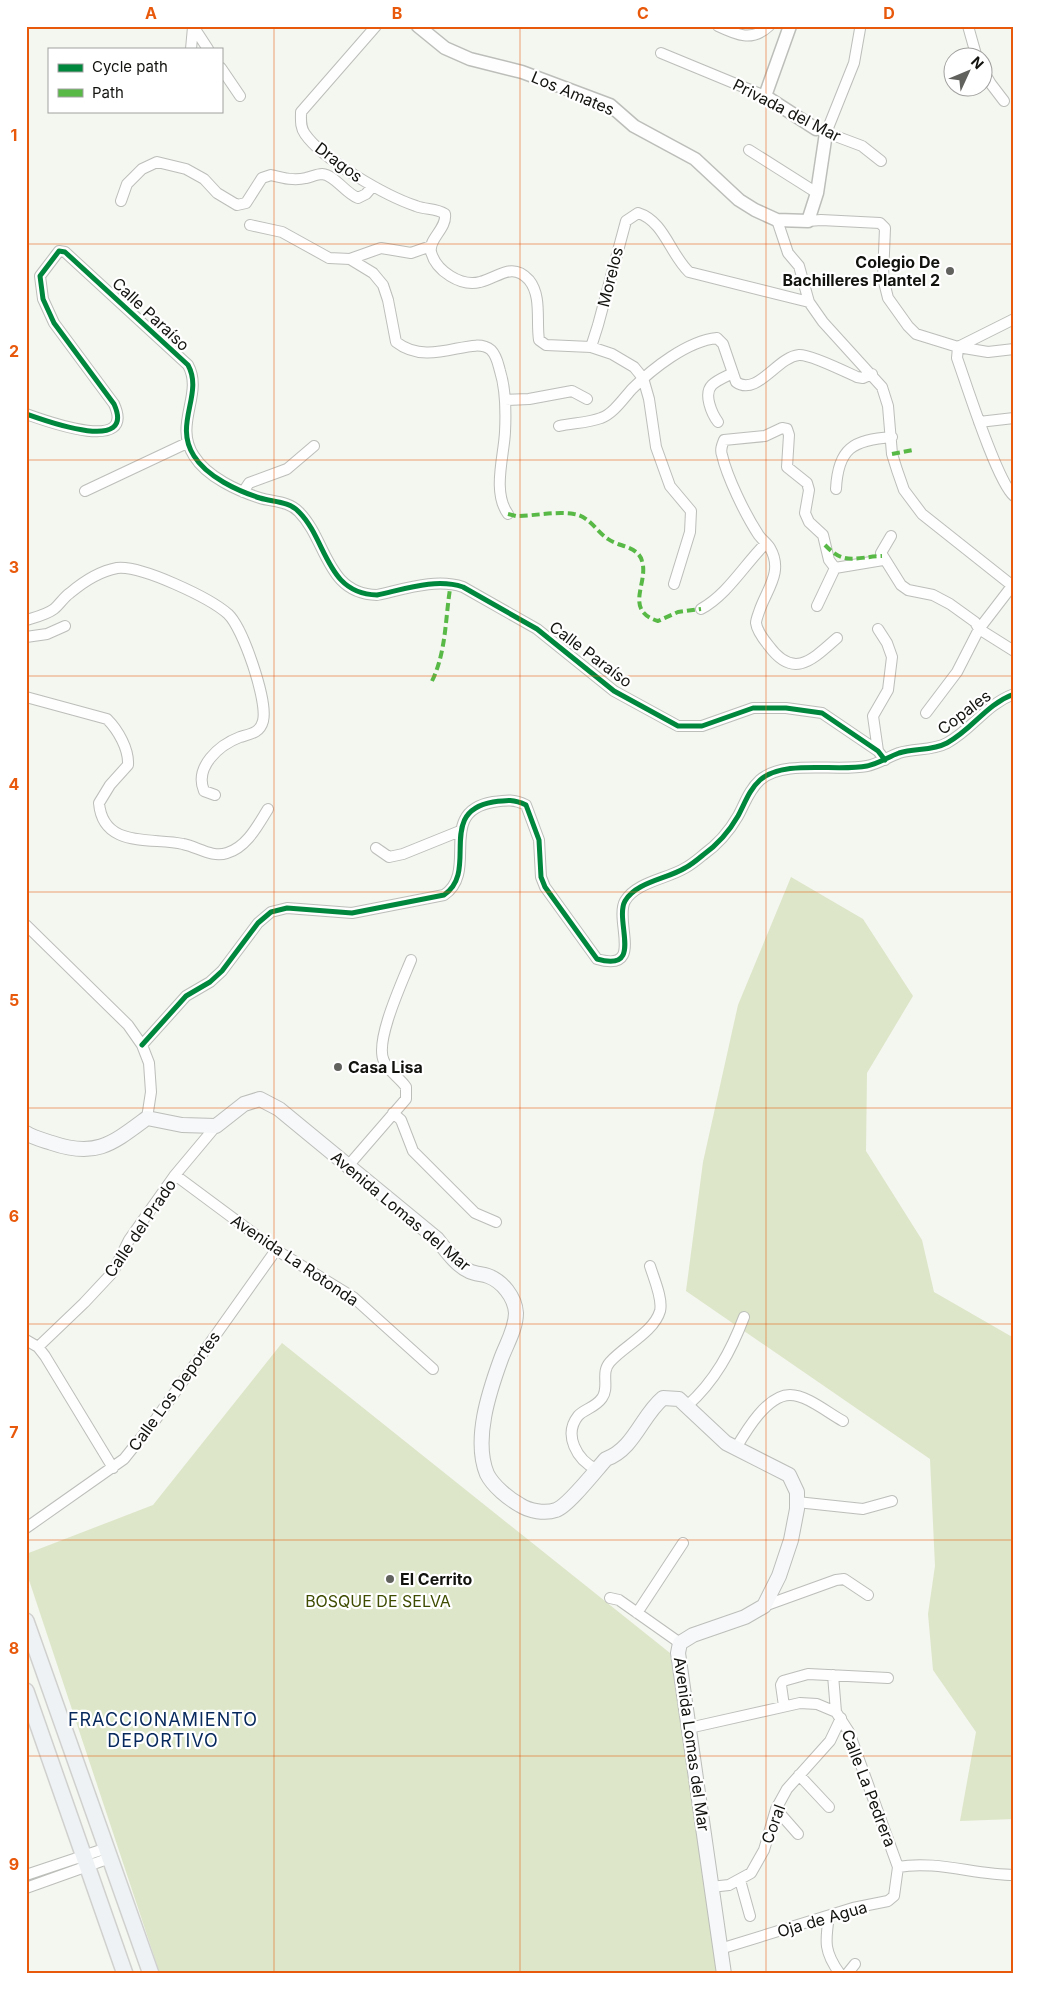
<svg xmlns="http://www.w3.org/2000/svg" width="1040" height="2000" font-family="Inter,sans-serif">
  <rect width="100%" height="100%" fill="#f4f6f0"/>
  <path fill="#dde6c8" d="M791,877l72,42 50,77 -46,77 -1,78 56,89 12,52 80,46v481l-54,2 16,-89 -43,-62 -5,-56 7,-48 -5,-107 -244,-168 17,-129 35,-157z
    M282,1343l388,310 47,321h-557l-134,-403v-17l127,-49z"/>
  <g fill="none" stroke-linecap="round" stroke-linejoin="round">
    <g stroke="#bcbeba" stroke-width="12">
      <path id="minor" d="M193,26l15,23
        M376,26l-75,86c0,8 -1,15 4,22 18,26 81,62 111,72 10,4 20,2 29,8 2,15 -17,25 -14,38 5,19 30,35 49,30 18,-4 32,-21 49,-2 13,16 7,41 10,60l7,5 45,2 21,7 22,13 9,11 6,21 7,48 14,39 21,25 -1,21 -16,52
        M718,26c19,9 34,16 51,0
        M968,26l9,32
        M191,49l2,-22
        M661,53l104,43
        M221,68l19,28
        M982,69l9,15 13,17
        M822,131l40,15 19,15
        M826,133l28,-70 6,-34
        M749,150l68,43
        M121,201l6,-17 15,-15 15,-7 29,7 18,10 13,14 20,12 9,-2 16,-25 9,-3c12,3 23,6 35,3 5,-1 11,-4 16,-4 13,1 23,19 36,24l8,-4 6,-7
        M777,220l11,33 11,13 10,36 14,20 59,65 6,19 4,48 5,16 7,20 18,24 92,73
        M808,221l13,-1 59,3 5,5 -2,50 5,20 20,28 8,8 42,13 30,5 26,-3
        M250,225l32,7 47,26 21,1 23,14 10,12 5,15 8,42c35,27 76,-8 95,8 6,6 7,14 9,21 6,19 6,41 5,61 -1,24 -13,60 3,82
        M350,259l31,-11 30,5 20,-7
        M591,347l7,-22 28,-104 12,-8c26,8 32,41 51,59l120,30
        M958,347l-1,11c9,25 40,124 57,138
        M958,347l56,-28
        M505,400l24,-1 43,-8 15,8
        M26,414c17,6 111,41 88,-10l-60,-81 -11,-24 -3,-23 19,-25 6,1 123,113c16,29 -15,59 6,91 13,21 44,35 66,42 13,4 29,3 39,14 28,28 27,82 78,83 28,-6 59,-17 86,-8l74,42 77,62 64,35h24l51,-18h33l36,5 56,38 7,9
        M718,422c-6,-8 -15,-28 -6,-37 5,-5 15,-9 21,-12
        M979,422l35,-4
        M559,426c13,-3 29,-3 42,-8 12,-4 22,-19 31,-29 20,-20 55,-48 85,-51l6,6 13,38c21,15 41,-25 63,-27 11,-1 47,17 58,22l6,1 9,-4
        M836,489c2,-41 17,-49 56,-52
        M85,491l102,-48
        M243,492l6,-9 38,-14 27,-23
        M891,536l-10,17 20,32 7,5 25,5 17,9 25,18 4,7 35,22
        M835,568l-6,-8 -6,-25 -14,-13 -4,-9 4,-23 -2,-7 -20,-16 2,-32 -2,-6 -5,-1 -17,8 -41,4c-2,5 -4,10 -2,15 5,22 23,59 36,79 3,5 9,9 12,14 14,24 -4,42 -11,64 -1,3 -3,8 -3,11 1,8 8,17 13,23 25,34 44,13 68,-8
        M835,568l48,-8
        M817,606l18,-38
        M701,609c27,-15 43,-44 65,-66
        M26,620c10,-3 20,-5 28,-11 6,-5 10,-12 16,-16 13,-11 31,-22 47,-25 24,-3 93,30 111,46 15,14 40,87 35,107 -3,12 -13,13 -23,16 -21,8 -46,30 -36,54l11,4
        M878,629l9,14 5,14 -4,33 -15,26 5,35
        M26,637l21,-3 18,-8
        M26,697l81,22c11,11 22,30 21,46l-18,20 -11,18c4,46 53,34 84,41 15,3 29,14 44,9 20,-6 31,-28 41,-44
        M926,713l31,-41 22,-43 33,-43
        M376,848l13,9 14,-3 57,-23
        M26,925l102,100 14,20 7,18 2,29 -4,26
        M142,1045l44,-49 24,-14 12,-11 36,-48 13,-11 16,-4 65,5 92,-18c36,-24 -9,-83 49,-93 14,-2 21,-3 33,3l13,35 2,37 4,10 52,72c48,14 17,-38 28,-58 11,-19 42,-22 60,-33 6,-3 12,-8 18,-13 14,-10 27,-25 35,-39 7,-13 11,-26 22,-36 24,-21 76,-8 107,-14 11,-2 21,-9 32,-13 16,-5 33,-2 48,-10 26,-14 38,-38 67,-49
        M393,1113l8,7 12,31 62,62 21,9
        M348,1166l58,-67v-12c-6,-9 -18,-16 -22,-26 -10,-19 19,-81 27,-101
        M175,1175l101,75 77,47 80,72
        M26,1340l12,7 7,9 68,112
        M38,1347l46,-44 29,-31 16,-32 46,-65 41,-49
        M687,1406c28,-25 44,-55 57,-89
        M736,1448c10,-17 31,-53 54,-53 17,0 38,18 53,26
        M596,1469c-19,-9 -33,-34 -18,-53 6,-7 17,-8 24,-18 8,-11 -2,-25 8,-36 14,-16 44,-30 50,-51 3,-12 -6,-32 -10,-45
        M797,1502l66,7 29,-8
        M26,1528l98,-69 32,-40 120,-169
        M610,1598l9,2 61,43
        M764,1606l72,-26 8,-1 24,16
        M637,1613l46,-70
        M833,1675l3,37
        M784,1706l-3,-21 2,-4 25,-7 80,4
        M689,1728l111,-25 17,1 19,8 13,20 49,135 -4,29 -6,5 -35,7 -133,41
        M799,1775l30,32
        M776,1809l22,25
        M898,1867c38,-7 77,8 116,8
        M26,1875l81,-27
        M740,1880l10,36
        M711,1887l18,-2 22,-12 13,-23 12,-41 11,-20 43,-48 11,-23
        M26,1888l84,-30
        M829,1916c-4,26 -5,36 11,58
        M847,1974l8,-10"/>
    </g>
    <g stroke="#bcbeba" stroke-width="15">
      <path id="tertiary" d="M418,26l27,22 25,11 52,13 88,33 24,21 61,33 44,41 16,10 22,10 31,1 9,-28 9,-60
        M790,26l-25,70 51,33"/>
    </g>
    <g stroke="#bcbeba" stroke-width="16">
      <path id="secondary" d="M26,1133c8,5 17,7 26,10 44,15 60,1 95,-25l35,7 34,1 28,-22 16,-5 19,10 158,130c9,11 19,26 32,32 6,3 13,3 19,5 14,5 27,21 28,37 0,16 -10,32 -15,46 -12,33 -28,81 -14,115 6,12 22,25 33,31 9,6 25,9 36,5 12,-4 40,-40 50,-51 28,-10 36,-44 57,-61l16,1 47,44 63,32 8,17v17l-6,31 -12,36 -15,30 -19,11 -52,18 -13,8 -2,10 46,321"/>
    </g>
    <g stroke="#d0d1ce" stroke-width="18">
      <path id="primary" d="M26,1621l125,353
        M26,1691l99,283"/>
    </g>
    <use href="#minor" stroke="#fdfefd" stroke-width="10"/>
    <use href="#tertiary" stroke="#fdfefd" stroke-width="12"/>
    <use href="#secondary" stroke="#f6f8f9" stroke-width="14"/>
    <use href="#primary" stroke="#eef2f5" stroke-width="15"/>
    <path stroke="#58b947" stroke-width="4" stroke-dasharray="8 4" stroke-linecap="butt" d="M892,454l21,-4
      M508,514l8,2c18,0 40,-5 58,-2 15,2 23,18 34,25 11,8 30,7 34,22 7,22 -19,49 16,60l20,-9 23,-3
      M825,545c20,21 30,12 57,11
      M432,681c15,-31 13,-65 19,-98"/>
    <g stroke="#fff" stroke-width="8">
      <path id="cycleway" d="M26,414c17,6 111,41 88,-10l-60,-81 -11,-24 -3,-23 19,-25 6,1 123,113c16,29 -15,59 6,91 13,21 44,35 66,42 13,4 29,3 39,14 28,28 27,82 78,83 28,-6 59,-17 86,-8l74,42 77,62 64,35h24l51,-18h33l36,5 56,38 7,9
        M142,1045l44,-49 24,-14 12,-11 36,-48 13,-11 16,-4 65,5 92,-18c36,-24 -9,-83 49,-93 14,-2 21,-3 33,3l13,35 2,37 4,10 52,72c48,14 17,-38 28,-58 11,-19 42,-22 60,-33 6,-3 12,-8 18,-13 14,-10 27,-25 35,-39 7,-13 11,-26 22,-36 24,-21 76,-8 107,-14 11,-2 21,-9 32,-13 16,-5 33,-2 48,-10 26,-14 38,-38 67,-49"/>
    </g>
    <use href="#cycleway" stroke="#00873e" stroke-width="5"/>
  </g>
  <path fill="none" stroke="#e8590c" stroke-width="1" stroke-opacity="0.55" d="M274,26v1948M520,26v1948M766,26v1948M26,244h988M26,460h988M26,676h988M26,892h988M26,1108h988M26,1324h988M26,1540h988M26,1756h988"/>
  <g fill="#61625e" stroke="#fff" stroke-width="2">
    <circle cx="950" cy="271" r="5"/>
    <circle cx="338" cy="1067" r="5"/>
    <circle cx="390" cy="1579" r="5"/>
  </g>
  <g text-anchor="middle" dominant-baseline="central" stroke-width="4.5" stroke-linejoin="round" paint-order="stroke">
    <g font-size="16" fill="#12130f" stroke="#fff">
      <text transform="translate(573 93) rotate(23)">Los Amates</text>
      <text transform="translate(787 110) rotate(27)">Privada del Mar</text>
      <text transform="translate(339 162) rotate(37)">Dragos</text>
      <text transform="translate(610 277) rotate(-76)">Morelos</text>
      <text transform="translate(151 314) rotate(43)">Calle Paraíso</text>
      <text transform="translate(591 654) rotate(37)">Calle Paraíso</text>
      <text transform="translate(964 712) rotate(-37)">Copales</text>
      <text transform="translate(401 1211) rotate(40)">Avenida Lomas del Mar</text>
      <text transform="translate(140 1228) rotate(-56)">Calle del Prado</text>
      <text transform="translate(295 1260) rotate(34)">Avenida La Rotonda</text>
      <text transform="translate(174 1391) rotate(-54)">Calle Los Deportes</text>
      <text transform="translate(692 1744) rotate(82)">Avenida Lomas del Mar</text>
      <text transform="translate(869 1788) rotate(69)">Calle La Pedrera</text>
      <text transform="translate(773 1824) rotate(-70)">Coral</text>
      <text transform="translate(822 1919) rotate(-16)">Oja de Agua</text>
    </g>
    <g font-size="16" font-weight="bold" fill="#12130f" stroke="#fff" text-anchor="start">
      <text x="940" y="262" text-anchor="end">Colegio De<tspan x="940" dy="18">Bachilleres Plantel 2</tspan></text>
      <text x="348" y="1067">Casa Lisa</text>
      <text x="400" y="1579">El Cerrito</text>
    </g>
    <g font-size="16" fill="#3e4c00" stroke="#fff">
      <text x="378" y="1601">BOSQUE DE SELVA</text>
    </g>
    <g font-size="18" letter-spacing="1" fill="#06285c" stroke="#fff">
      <text x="163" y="1719">FRACCIONAMIENTO<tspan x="163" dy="21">DEPORTIVO</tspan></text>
    </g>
  </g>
  <rect width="1040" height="2000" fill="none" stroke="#ffffff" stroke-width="55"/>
  <rect x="48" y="48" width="175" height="65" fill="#ffffff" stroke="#a0a19f"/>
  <rect x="58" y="64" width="25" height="8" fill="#00873e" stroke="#a0a19f"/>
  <text x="92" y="72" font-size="15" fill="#12130f">Cycle path</text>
  <rect x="58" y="89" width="25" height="8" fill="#58b947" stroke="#a0a19f"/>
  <text x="92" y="98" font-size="15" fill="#12130f">Path</text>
  <g transform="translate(968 72) rotate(46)"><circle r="24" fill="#ffffff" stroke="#a0a19f"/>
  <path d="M0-4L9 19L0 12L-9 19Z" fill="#61625e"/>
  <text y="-8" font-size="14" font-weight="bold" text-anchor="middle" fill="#12130f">N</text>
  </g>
  <rect x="28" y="28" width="984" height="1944" fill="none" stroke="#e8590c" stroke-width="2"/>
  <g font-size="16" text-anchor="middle" font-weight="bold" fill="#e8590c">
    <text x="151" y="19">A</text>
    <text x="397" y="19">B</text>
    <text x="643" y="19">C</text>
    <text x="889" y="19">D</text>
    <text x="14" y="141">1</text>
    <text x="14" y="357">2</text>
    <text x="14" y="573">3</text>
    <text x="14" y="790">4</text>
    <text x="14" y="1006">5</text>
    <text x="14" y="1222">6</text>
    <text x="14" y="1438">7</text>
    <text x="14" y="1654">8</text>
    <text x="14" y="1870">9</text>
  </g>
</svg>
